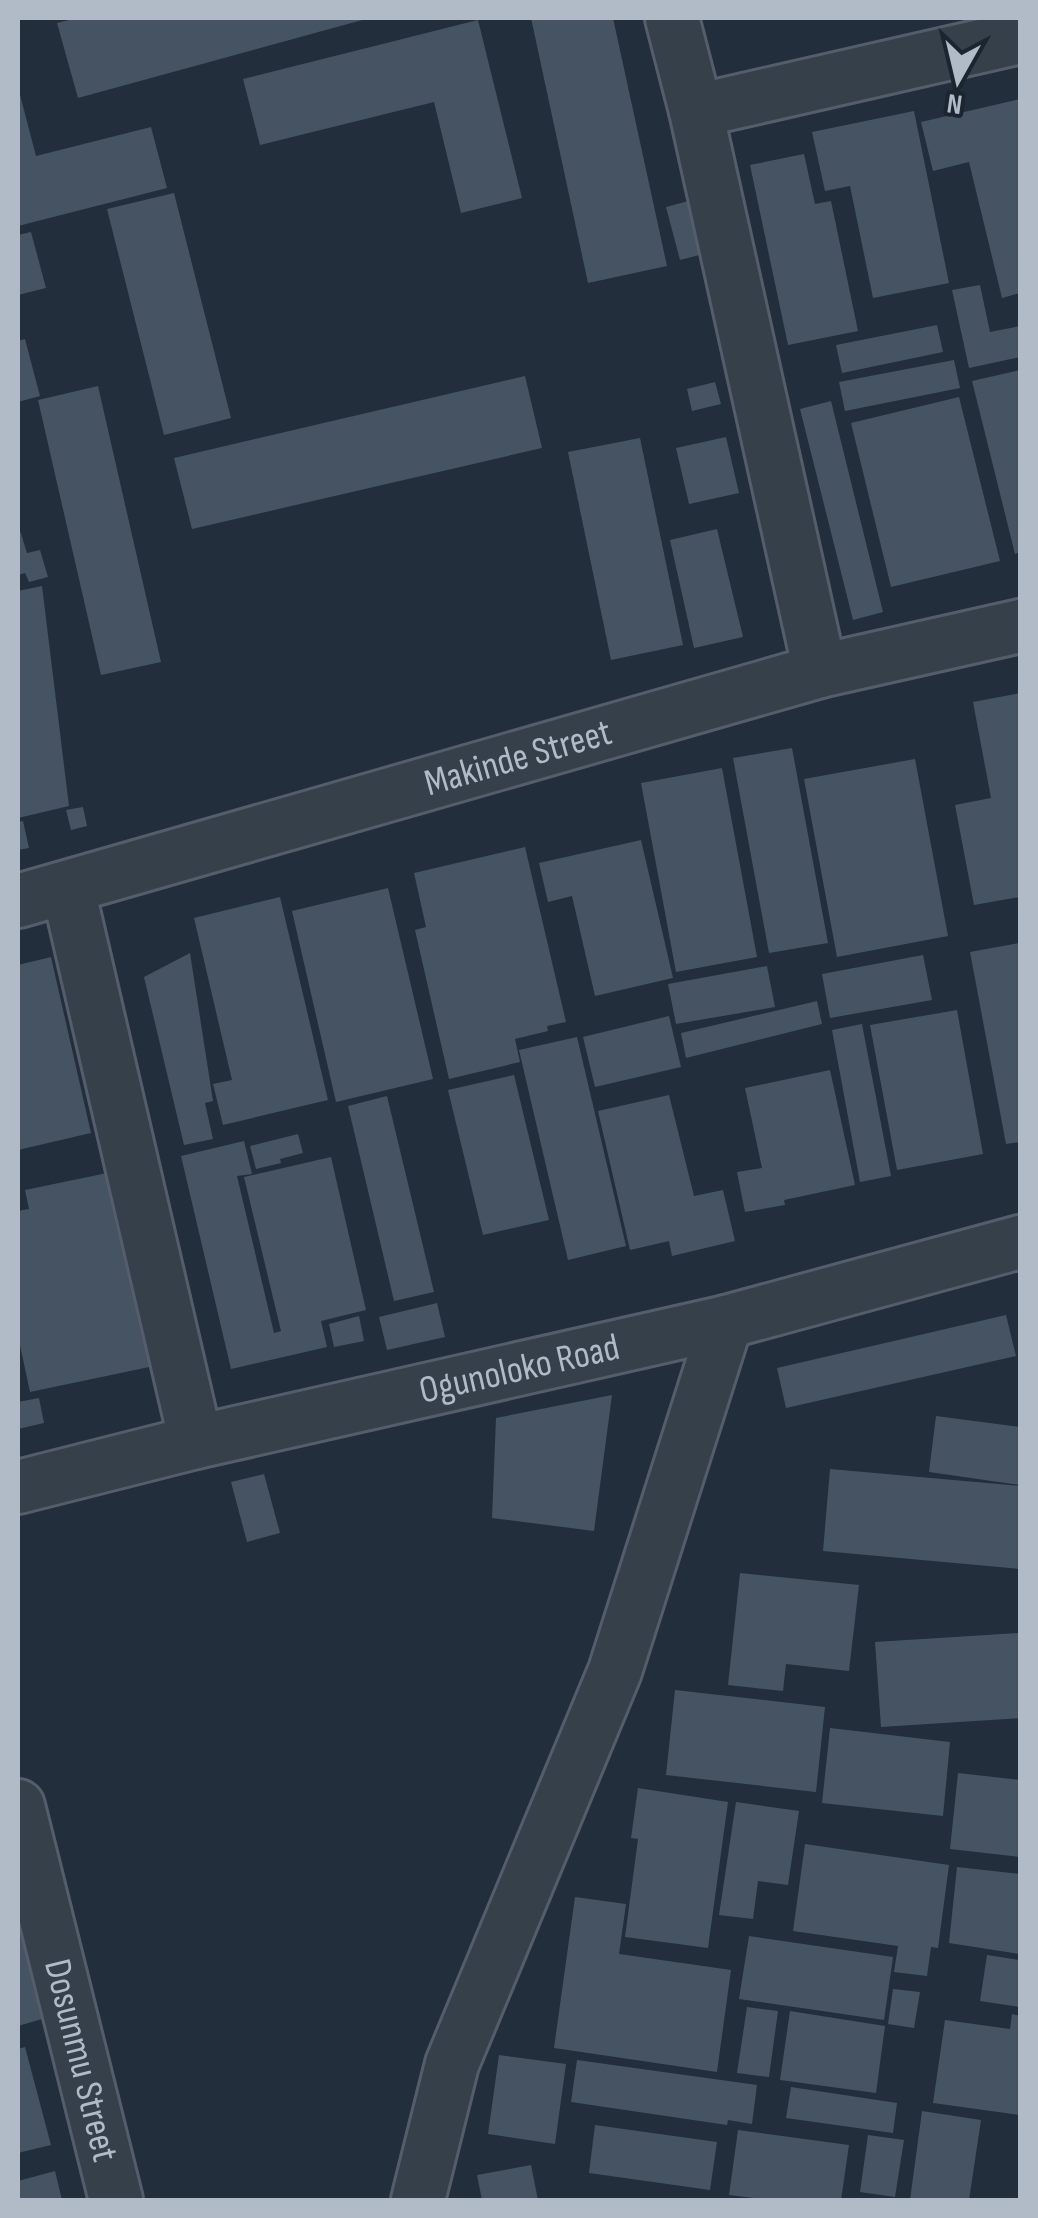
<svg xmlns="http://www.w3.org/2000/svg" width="1038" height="2218" font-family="'Sofia Sans Condensed',sans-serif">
  <rect width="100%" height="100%" fill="#222e3b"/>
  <path fill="#465362" d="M77,18h289v1l-288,79 -21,-75z
    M531,18h82l54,248 -79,17z
    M478,20l44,178 -61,15 -27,-111 -174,43 -17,-66z
    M18,87l18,69 115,-29 16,61 -149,38z
    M1020,99v194l-18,5 -33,-136 -36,9 -12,-49z
    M914,111l35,172 -76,15 -23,-112 -25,5 -13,-59z
    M804,154l11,50 16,-3 27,130 -70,14 -38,-180z
    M174,193l57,225 -67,17 -57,-226z
    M696,199l15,53 -31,8 -14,-53z
    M31,232l15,56 -28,7v-60z
    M980,285l10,47 30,-6v31l-51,11 -17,-78z
    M937,325l6,27 -101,21 -6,-28z
    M25,339l15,57 -22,6v-61z
    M954,360l6,28 -115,23 -6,-29z
    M1020,370v182l-5,2 -43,-173z
    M525,376l17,72 -350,81 -18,-71z
    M715,382l6,22 -29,7 -5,-22z
    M98,386l63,276 -60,13 -63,-275z
    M959,397l41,164 -109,26 -40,-164z
    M831,401l52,211 -30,8 -53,-211z
    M726,437l13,56 -50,11 -13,-56z
    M640,438l43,207 -72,15 -43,-208z
    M18,524l9,29 13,-3 8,27 -19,5 -4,-9 -7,2z
    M717,529l26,108 -49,11 -24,-108z
    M42,586l27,220 -51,12v-227z
    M1020,693v204l-46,8 -19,-100 36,-7 -18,-96z
    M792,748l36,195 -59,10 -36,-195z
    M915,759l33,177 -111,21 -33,-178z
    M722,768l35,189 -81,15 -35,-189z
    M83,807l4,19 -16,4 -5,-20z
    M23,821l6,27 -11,2v-28z
    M641,840l32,138 -78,18 -23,-100 -24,6 -9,-39z
    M525,847l41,175 -19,4 1,5 -33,8 5,23 -71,17 -34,-149 11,-3 -12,-54z
    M388,888l45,191 -97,23 -44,-191z
    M280,897l48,203 -105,25 -10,-41 19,-4 -38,-162z
    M1020,943v199l-14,2 -36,-192z
    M190,953l23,148 -8,2 8,36 -29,6 -40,-168z
    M923,955l9,45 -102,18 -8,-44z
    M51,957l40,176 -73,17v-185z
    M767,966l8,41 -99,17 -8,-40z
    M817,1001l5,23 -136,34 -5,-25z
    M957,1010l26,144 -86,16 -27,-145z
    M669,1016l12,51 -86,20 -12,-50z
    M862,1024l29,152 -31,6 -28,-152z
    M577,1037l49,209 -58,14 -49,-210z
    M830,1070l25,115 -71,15 1,5 -40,7 -8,-40 25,-4 -17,-80z
    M514,1075l35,145 -66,15 -35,-145z
    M669,1095l25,101 29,-6 12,51 -63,15 -3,-15 -39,9 -32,-139z
    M387,1096l47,196 -40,9 -46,-195z
    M298,1134l5,19 -23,6 1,4 -25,6 -6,-23z
    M244,1141l8,33 -15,2 37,157 7,-2 -37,-154 87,-20 35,153 -45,11 6,26 -96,22 -50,-213z
    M112,1172l42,194 -124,26 -12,-56v-125l11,-2 -4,-19z
    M437,1303l8,34 -58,13 -8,-33z
    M1006,1315l10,41 -230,52 -9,-40z
    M359,1316l5,25 -30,6 -5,-23z
    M612,1395l-18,136 -102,-13 4,-100z
    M39,1398l5,25 -26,6v-27z
    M936,1416l84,11v58l-91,-13z
    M830,1469l190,17v83l-197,-18z
    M264,1474l16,59 -33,9 -16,-60z
    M740,1573l119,12 -10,86 -63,-7 -3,27 -55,-6z
    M1020,1633v85l-139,9 -6,-85z
    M675,1690l150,17 -9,85 -150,-17z
    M830,1728l120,14 -7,74 -121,-13z
    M958,1773l62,7v77l-70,-8z
    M638,1788l90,14 -20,146 -83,-11 13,-98 -7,-1z
    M736,1802l63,9 -11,74 -30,-4 -5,38 -34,-4z
    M805,1844l144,21 -11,83 -7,-1 -4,29 -33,-4 4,-26 -105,-15z
    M957,1867l63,7v80l-71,-11z
    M575,1897l51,7 -7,50 112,16 -14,102 -163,-24z
    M18,1922l31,95 -31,9z
    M749,1936l144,21 -9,63 -145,-21z
    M987,1955l33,5v47l-40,-6z
    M893,1989l27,3 -6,36 -26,-4z
    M747,2007l31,4 -9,66 -32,-4z
    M790,2011l95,15 -9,67 -96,-13z
    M1012,2014l8,2v99l-87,-12 12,-83 65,9z
    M25,2047l26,98 -33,8v-104z
    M499,2055l67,9 -11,80 -67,-10z
    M577,2060l180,25 -5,39 -24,-4 -1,5 -156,-23z
    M791,2087l106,16 -4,30 -107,-15z
    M922,2111l59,9 -12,80h-59z
    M595,2125l122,17 -7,48 -121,-17z
    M738,2130l111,15 -8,55h-70l-42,-5z
    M868,2135l36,5 -9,57 -35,-5z
    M531,2165l7,35h-56l-5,-25z
    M55,2171l7,29h-44v-19z"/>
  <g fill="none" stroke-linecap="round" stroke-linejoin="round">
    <g stroke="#545d69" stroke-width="58">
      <g id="minor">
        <path d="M672,18l24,93 124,560"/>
        <path d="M696,111l324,-74"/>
        <path d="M68,889l128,553"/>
        <path id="s1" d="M18,901l802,-230 200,-45"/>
        <path id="s2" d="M18,1487l178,-45 530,-120 294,-80"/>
        <path id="s3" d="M18,1806l98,394"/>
        <path d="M418,2200l34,-136 163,-393 111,-349"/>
      </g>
    </g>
    <use href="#minor" stroke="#36404b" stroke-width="52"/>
  </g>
  <g text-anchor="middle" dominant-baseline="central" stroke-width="8" stroke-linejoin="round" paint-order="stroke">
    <g font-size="38" fill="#b1bac7" stroke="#1b2530">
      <text stroke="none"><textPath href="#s1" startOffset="520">Makinde Street</textPath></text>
      <text stroke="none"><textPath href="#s2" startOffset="515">Ogunoloko Road</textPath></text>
      <text stroke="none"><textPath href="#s3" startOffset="262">Dosunmu Street</textPath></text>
    </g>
  </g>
  <rect width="1038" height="2218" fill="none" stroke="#b1bac7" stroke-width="40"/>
  <g transform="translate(958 80) rotate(188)" stroke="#1b2530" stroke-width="8" paint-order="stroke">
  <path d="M0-8L18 38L0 25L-18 38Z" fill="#b1bac7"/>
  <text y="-15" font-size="28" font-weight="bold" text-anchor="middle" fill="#b1bac7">N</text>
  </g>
</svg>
